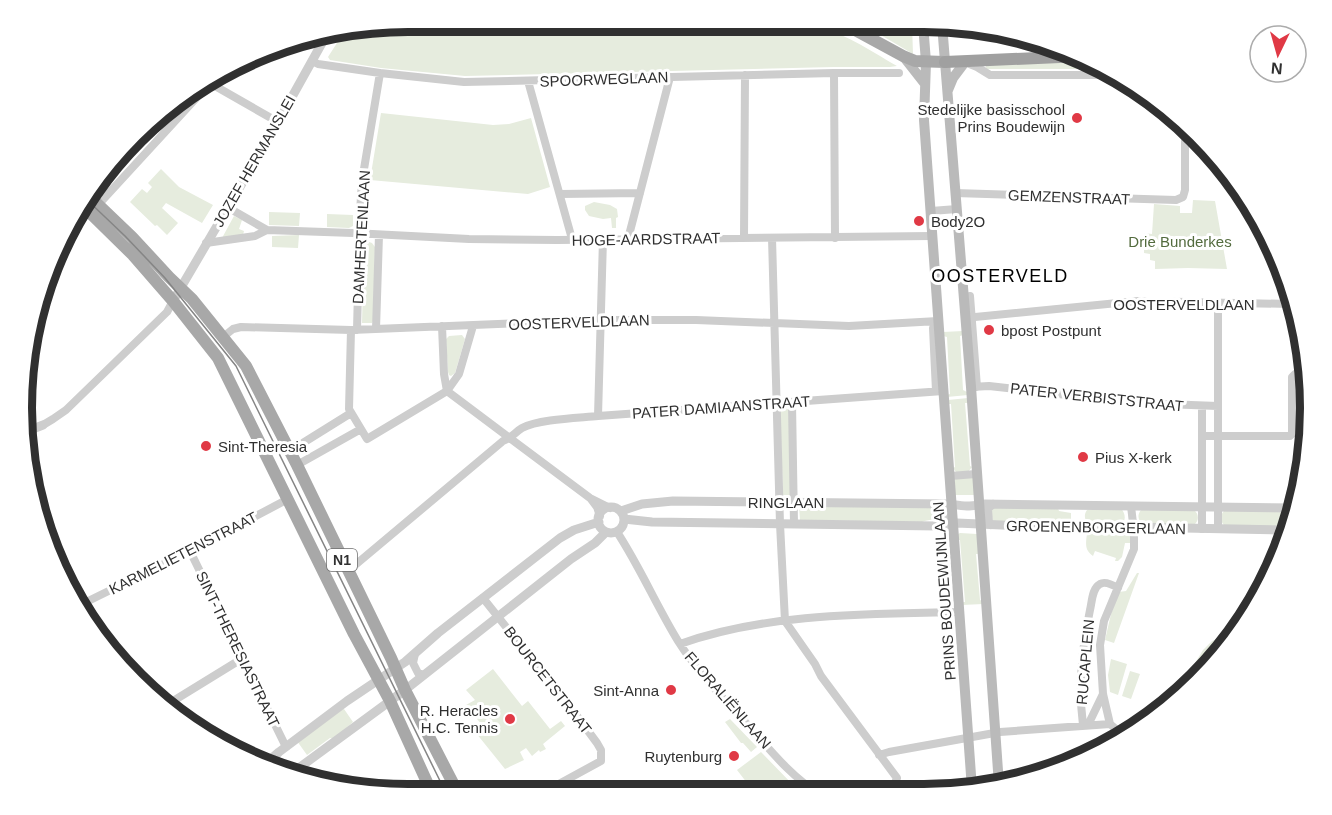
<svg xmlns="http://www.w3.org/2000/svg" width="1332" height="815" font-family="Helvetica,sans-serif">
  <rect width="100%" height="100%" fill="#fff"/>
  <path fill="#e6ecde" d="M408,21c32,0 63,7 95,9l308,-4c32,5 58,24 86,40l-7,1h-56l-369,9 -84,-8 -51,-8 -2,-3 16,-25z
    M453,21l354,2 -304,4 -30,-2z
    M855,24h57l1,30 -39,-23 -10,-3z
    M1090,61l14,8h-119l2,-5z
    M381,113l112,12 16,-1 22,-6 19,69 -22,7 -158,-14z
    M161,169l18,18 34,18 -11,18 -36,-20 -4,5 16,15 -11,12 -10,-10 -2,1 -25,-24 12,-13 5,4 5,-6 -4,-4z
    M1193,200l22,1 12,68 -39,-1 -33,1v-8l-5,-1v-6l-6,-1v-20l8,1 2,-30 26,2v7h12z
    M594,202l16,3 7,4 1,8 -2,1v10h-4l-1,-10 -8,1 -14,-3 -4,-6v-4z
    M269,212l31,1 -1,13 -30,-1z
    M327,214l26,1v11l-4,2 -22,-1z
    M234,216l8,4 -3,9 5,2 -1,4 -21,3z
    M299,235l-1,13 -26,-1v-11z
    M369,242l3,1 3,4 -2,74 -1,2h-10l2,-76 2,-4z
    M963,331v4l-3,1 3,54 4,2 1,3 -21,2v-2l3,-1 -3,-57 -4,-1v-4z
    M462,335l3,4 -10,34 -4,3 -2,-1 -1,-3 -2,-33 3,-3z
    M968,398v5h-3l5,63 2,1 -4,5h-12l-3,-4 2,-1 -4,-63h-3v-4z
    M784,407l5,3 2,85h-8l-3,-84z
    M974,477l1,18h-20l-1,-17z
    M799,505l141,3 1,2 1,8c-7,2 -13,1 -20,4l-122,-2z
    M993,508h65l1,3 12,2v11l-78,-2 -2,-12z
    M1121,509c4,3 5,10 2,14l-35,1c-4,-5 -4,-10 -1,-14z
    M1141,510h53c5,4 5,10 1,14h-53c-4,-5 -5,-9 -1,-14z
    M1224,511h72l-8,16 -64,-2c-4,-4 -4,-10 0,-14z
    M960,533l17,1 2,20h-3l4,46 2,1 1,3 -21,1v-3h3l-5,-62h-2v-6z
    M1087,533h44l1,10h-7l-3,14 -4,4h-3l1,-3 -21,-7 -2,5c-9,-6 -7,-13 -6,-23z
    M1137,573h2l-25,70 -9,-3 6,-26 8,-22 7,-1z
    M1240,624l-9,19 -47,41 5,-11 14,-23 9,-9 13,-6z
    M1111,659l16,5 -9,31 -8,-3 -2,-17z
    M493,669l29,37 6,-5 22,28 11,-8 4,5 -22,18 3,5 -6,3 -1,-2 -7,6 -6,-8 -6,4 4,8 -19,9 -29,-36 9,-4 -19,-24 9,-5 -9,-10z
    M1130,671l10,3 -9,25 -9,-3z
    M344,709l9,13 -19,17 -4,-1 -23,17 -10,-14 42,-31z
    M730,719l27,28 -6,5 -8,-9h-2l-16,-21z
    M761,752l35,36 -5,4h-37l-17,-22z"/>
  <g fill="none" stroke-linecap="round" stroke-linejoin="round">
    <path stroke="#cdcdcd" stroke-width="8" d="M312,61l6,3 62,9 84,9 370,-9h65
      M967,63l10,4 13,8h125
      M834,73l1,165
      M528,81l44,158
      M208,82l70,40
      M955,193l221,7 7,-3 2,-7v-60
      M560,194l80,-1
      M98,205l112,-122
      M227,207l40,23
      M931,211l26,-2
      M744,238l1,-163
      M772,238l8,286 5,97 30,43 6,12 76,102 -6,15
      M628,239l42,-162
      M206,243l49,-7 12,-6 86,3 116,6 88,1 375,-4
      M970,296l7,91
      M965,318l173,-17 152,3
      M442,326l2,48 3,17
      M376,329l3,-94
      M351,330l-2,79 18,30 80,-48 12,-17 14,-48
      M357,330l3,-118 2,-31 18,-108
      M223,337l10,-8 8,-2 110,3 243,-10h102l153,6 89,-5
      M971,387l18,-1 148,17 81,3
      M447,391l143,107 20,10
      M936,391l-3,-63 5,-7
      M792,403l2,121
      M598,416l5,-177
      M43,425l10,-6 13,-9 101,-98 6,-11
      M1203,436h87l2,-2v-57l3,-3h12
      M290,451l61,-38
      M297,465l64,-36
      M950,476l26,-2
      M591,499l6,8 3,9
      M938,525l7,-4 -1,-14 -3,-3
      M991,525l-2,-3 -1,-13 5,-5
      M1202,529v-123
      M1218,529v-226
      M617,532c23,35 39,73 61,109 19,30 43,55 67,81 23,25 44,53 73,71
      M190,551l96,196
      M348,571l155,-130c9,-3 12,-9 19,-13 17,-9 57,-10 76,-12l345,-25
      M483,598l94,118 20,27 4,7v11l-55,30
      M78,606l112,-55 98,-52
      M680,644c86,-31 189,-30 280,-32
      M415,654l-2,9 5,10 6,2
      M165,706l78,-48
      M1083,725c-5,-38 -1,-78 7,-115 2,-8 2,-22 10,-26 5,-3 13,1 18,4
      M1088,725l15,-31
      M1117,730l-7,-6 -7,-30 -3,-49 4,-24 30,-72v-17l-3,-26
      M879,755l10,-3 111,-20 110,-8"/>
    <path stroke="#cdcdcd" stroke-width="9" d="M173,301l105,-179 49,-88
      M25,432l18,-7
      M598 520a13 13 0 1 1 26 0a13 13 0 1 1-26 0Z
      M621,511l21,-7 31,-3 274,3c15,1 21,4 36,0l315,4
      M624,519l28,3 285,4 20,-3 115,5 61,-1 154,3
      M263,766l16,-14 68,-51 58,-39 33,-29 122,-95 14,-8 25,-8
      M292,773l113,-83 166,-131 24,-16 11,-11"/>
    <path stroke="#bababa" stroke-width="10" d="M923,24l3,38 -2,58 48,669
      M942,24l29,363 28,398
      M903,56l22,28
      M948,90l5,-12 12,-16"/>
    <path stroke="#a8a8a8" stroke-width="12" d="M844,24l59,32 12,5 30,1
      M86,193l46,44 37,40 23,22 54,67 51,99 94,193 14,32 52,101
      M81,204l52,51 40,46 45,57 136,276 36,67 41,90"/>
    <path stroke="#a0a0a0" stroke-width="12" d="M945,62l137,-6"/>
    <path stroke="#858585" stroke-width="1.5" d="M84,197l41,39 40,42 71,88 209,425"/>
  </g>
  <g fill="#e03945" stroke="#fff" stroke-width="2">
    <circle cx="1077" cy="118" r="6"/>
    <circle cx="919" cy="221" r="6"/>
    <circle cx="989" cy="330" r="6"/>
    <circle cx="206" cy="446" r="6"/>
    <circle cx="1083" cy="457" r="6"/>
    <circle cx="671" cy="690" r="6"/>
    <circle cx="510" cy="719" r="6"/>
    <circle cx="734" cy="756" r="6"/>
  </g>
  <g text-anchor="middle" dominant-baseline="central" stroke-width="6" stroke-linejoin="round" paint-order="stroke">
    <rect fill="#fff" stroke="#6e6e6e" stroke-width="1.5" x="327" y="549" width="30" height="22" rx="4.5"/>
    <g font-size="14" font-weight="bold" fill="#303030">
      <text x="342" y="560">N1</text>
    </g>
    <g font-size="15" fill="#303030" stroke="#fff">
      <text transform="translate(604 79) rotate(-2)">SPOORWEGLAAN</text>
      <text transform="translate(254 161) rotate(-60)">JOZEF HERMANSLEI</text>
      <text transform="translate(1069 197) rotate(2)">GEMZENSTRAAT</text>
      <text transform="translate(361 237) rotate(-87)">DAMHERTENLAAN</text>
      <text transform="translate(646 239) rotate(-1)">HOGE-AARDSTRAAT</text>
      <text x="1184" y="304">OOSTERVELDLAAN</text>
      <text transform="translate(579 322) rotate(-2)">OOSTERVELDLAAN</text>
      <text transform="translate(1097 397) rotate(6)">PATER VERBISTSTRAAT</text>
      <text transform="translate(721 407) rotate(-4)">PATER DAMIAANSTRAAT</text>
      <text x="786" y="502">RINGLAAN</text>
      <text transform="translate(1096 527) rotate(1)">GROENENBORGERLAAN</text>
      <text transform="translate(183 553) rotate(-27)">KARMELIETENSTRAAT</text>
      <text transform="translate(944 591) rotate(-94)">PRINS BOUDEWIJNLAAN</text>
      <text transform="translate(238 649) rotate(64)">SINT-THERESIASTRAAT</text>
      <text transform="translate(1085 662) rotate(-85)">RUCAPLEIN</text>
      <text transform="translate(548 680) rotate(52)">BOURCETSTRAAT</text>
      <text transform="translate(728 700) rotate(49)">FLORALIËNLAAN</text>
    </g>
    <g font-size="15" fill="#303030" stroke="#fff" text-anchor="end">
      <text x="1065" y="109">Stedelijke basisschool<tspan x="1065" dy="17">Prins Boudewijn</tspan></text>
      <text x="931" y="221" text-anchor="start">Body2O</text>
      <text x="1001" y="330" text-anchor="start">bpost Postpunt</text>
      <text x="218" y="446" text-anchor="start">Sint-Theresia</text>
      <text x="1095" y="457" text-anchor="start">Pius X-kerk</text>
      <text x="659" y="690">Sint-Anna</text>
      <text x="498" y="710">R. Heracles<tspan x="498" dy="17">H.C. Tennis</tspan></text>
      <text x="722" y="756">Ruytenburg</text>
    </g>
    <g font-size="15" fill="#536b3e" stroke="#fff">
      <text x="1180" y="241">Drie Bunderkes</text>
    </g>
    <g font-size="18" letter-spacing="1.5" fill="#000" stroke="#fff">
      <text x="1000" y="276">OOSTERVELD</text>
    </g>
  </g>
  <path d="M0 0H1332V815H0ZM408 32H924A376 376 0 0 1 1300 408V408A376 376 0 0 1 924 784H408A376 376 0 0 1 32 408V408A376 376 0 0 1 408 32Z" fill="#fff" fill-rule="evenodd"/>
  <path fill="none" stroke="#303030" stroke-width="8" d="M408 32H924A376 376 0 0 1 1300 408V408A376 376 0 0 1 924 784H408A376 376 0 0 1 32 408V408A376 376 0 0 1 408 32Z"/>
  <g transform="translate(1278 54) rotate(185)"><circle r="28" fill="#ffffff" stroke="#acacac" stroke-width="1.5"/>
  <path d="M0-4.5L10 22L0 15L-10 22Z" fill="#e03945"/>
  <text y="-9" font-size="16" font-weight="bold" text-anchor="middle" fill="#303030">N</text>
  </g>
</svg>
